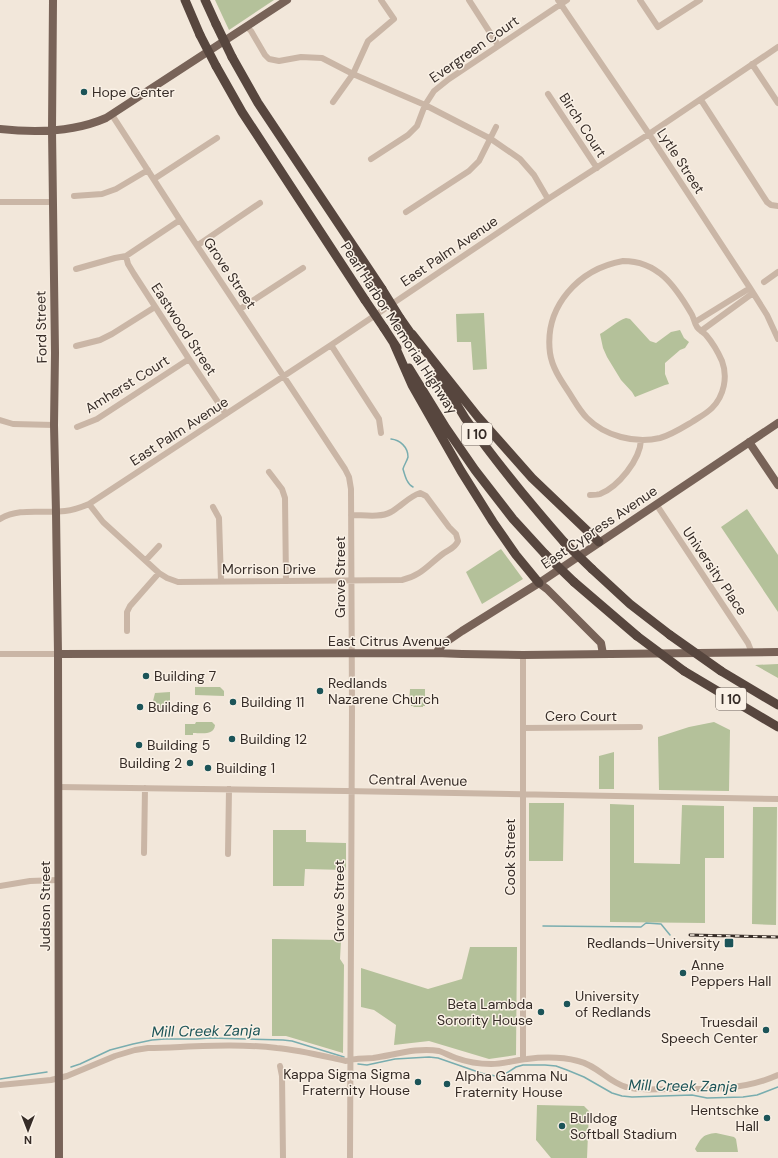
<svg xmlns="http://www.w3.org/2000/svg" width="778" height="1158" font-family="'DM Sans',sans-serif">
  <rect width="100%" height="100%" fill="#f2e7da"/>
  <path fill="#b4c19a" d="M215,0h59l-45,30z
    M484,313l3,56 -14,1 -2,-28h-14l-1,-28z
    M626,318l4,1 20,22 6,2 15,-11 9,-2 4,8 5,4 -4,6 -5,2 -15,13v11l4,10 -4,1 -30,12 -3,-5 -11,-12 -14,-23 -4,-9 -3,-14c9,-5 17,-13 26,-16z
    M747,509l31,46v57l-57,-85z
    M501,549l22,30 -41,25 -16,-32z
    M778,664v14l-23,-13z
    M195,687h25l4,4v5l-29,-1z
    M410,689h15v17h-2v1h-9l-1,-1h-2v-3h-2z
    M170,692v11l-3,3 -8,3 -6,-8 2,-8z
    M196,722h16l3,3c-1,11 -14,8 -22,8v2h-8v-11h10z
    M714,722l16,8 -1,61 -70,-1 -1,-53 31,-10z
    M614,752v37h-15v-33z
    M529,803h35l-1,58h-34z
    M610,804l24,1v58l46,1 2,-59 42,1v52h-19v65l-95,-1z
    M753,807h24l-1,118 -24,-1z
    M273,830h33v12l40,1v27l-41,-1 -1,17h-31z
    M272,939l69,1 -1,19 4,6 -1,88 -57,-17h-14z
    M470,947h47l-1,108 -27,4 -60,-18 -35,4 2,-20 -22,-15 -13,-3v-39l67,21 34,-10z
    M537,1105l47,1 5,5 -2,47h-36l-15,-18z
    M716,1133l18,4 2,2 2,13h-41l-2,-3c6,-11 8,-15 21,-16z"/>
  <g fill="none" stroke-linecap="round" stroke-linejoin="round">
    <path stroke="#79adaf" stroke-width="1.5" d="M391,439c9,1 17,8 17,18 -1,4 -4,8 -5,12 2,7 4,15 10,18
      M543,926l98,1 5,-4 15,1 9,11
      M358,1064l9,1 28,-6 34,-2 9,1 46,16 12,2h6l14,-9 7,-2h22l11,1 11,4 17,7 28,16 10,3 10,1 60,-2 15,3 36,-1 14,-2 21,-8
      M71,1067l9,-3 30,-14 23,-6 19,-4 13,-1h31l14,-1 73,2 9,1 52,16
      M0,1079l47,-7"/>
    <path stroke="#cab6a6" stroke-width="6" d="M469,0l29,45
      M558,0l91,134 101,154 17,27 11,24
      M640,0l18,27 42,-27
      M247,27l4,4 14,24 4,4 10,2 22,-4 21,1 31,16 72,31 66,34 29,20 14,16 14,24
      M752,64l26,39
      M548,94l49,74
      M701,100l66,102 4,3 7,1
      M333,102l20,-28 15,-33 26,-22 -13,-19
      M112,115l68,105 165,249 4,8 2,12 1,218 -2,451
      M371,159l37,-24 9,-9 8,-21 9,-14 15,-12 118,-79
      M154,179l63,-41
      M74,196l28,-2 14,-5 32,-19
      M0,202h53
      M406,212l63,-41 10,-10 17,-34
      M198,245l62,-42
      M126,256l2,8 6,10 55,85 37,55
      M623,261c35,0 52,25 68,52 3,4 3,10 6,14 2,3 6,5 9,8 6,7 12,17 16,26 6,16 2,35 -10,47 -6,6 -14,10 -20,14 -10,6 -21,13 -32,16 -25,6 -55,-2 -73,-20 -8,-8 -13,-18 -19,-27 -8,-12 -16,-24 -18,-38 -6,-47 29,-84 73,-92z
      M76,269l39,-11 11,-2 54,-36
      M764,282l14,-10
      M240,309l63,-41
      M695,322l55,-34
      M701,331l52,-38
      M331,345l48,74 2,14
      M76,346l24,-6 12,-6 43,-27
      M0,420l13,4 41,1
      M77,427l20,-8 92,-60
      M269,472l13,17 3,9 1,83
      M590,495c3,0 7,0 10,-1 18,-7 40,-34 41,-54
      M89,504l14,18 56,51 8,5 11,4 224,-2c19,-4 27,-16 42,-27 6,-4 11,-5 14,-12l-2,-7 -7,-7 -23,-31 -6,-3c-10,3 -19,13 -29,19 -11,6 -27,3 -40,3
      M656,504l92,139 4,10
      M213,507l6,11 2,63
      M0,519c19,-12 44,-5 65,-8 9,-1 17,-4 24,-7l242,-159 217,-146 101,-65 129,-87
      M146,560l13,-14
      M127,631v-19l3,-6 29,-33
      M0,654h58
      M523,655v404
      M523,728l117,-1
      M58,787l287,4 433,8
      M144,853l1,-65
      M228,854l1,-65
      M0,886l30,-5 28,-1
      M280,1066l2,10 1,82
      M0,1085l51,-5 16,-4 48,-20 20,-6 13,-2c43,-1 87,-5 129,0 23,2 46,8 69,13 9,-3 18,-2 27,-3 21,-3 45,-11 66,-7 6,2 11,5 17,7 11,4 23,6 35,6 13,0 24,-4 36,-5 16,-2 35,-2 51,2 19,4 30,21 48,26 13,4 28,2 42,2 37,0 75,2 110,-14"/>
    <path stroke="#786358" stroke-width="8" d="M53,0l-1,130 3,223 -1,72 2,87 2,142 1,504
      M0,129c35,4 74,3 106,-11l181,-118
      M749,442l29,43
      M539,583l8,6 54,54 2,11
      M436,653l7,-9 19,-13 77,-48 239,-160
      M58,654l378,-1 26,1 61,1 255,-3"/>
    <path stroke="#57463e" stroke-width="9" d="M185,0l15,35
      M205,0l11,24
      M232,57l26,46 124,186
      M216,66l26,46 123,188
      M400,318l14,20
      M384,328l13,20
      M412,334l66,83 54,61 67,64
      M394,344l18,41 49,86 32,51 23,33 23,28
      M409,368l37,60 29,42 38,49 32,35
      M437,374c10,14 19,29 28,44 30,43 64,84 99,124
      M592,569l38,35 40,31
      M574,582l63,54
      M684,671l94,56
      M721,671l57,34"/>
    <g stroke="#362c27" stroke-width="3">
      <path id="rail" d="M690,935l88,2"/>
    </g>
    <use href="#rail" stroke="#faf1e6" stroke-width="1.5" stroke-dasharray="4.5" stroke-linecap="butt"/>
    <path stroke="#57463e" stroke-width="9" d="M216,24l16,33
      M200,35l16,31
      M382,289l18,29
      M365,300l19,28
      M564,542l28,27
      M545,554l29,28
      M670,635l51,36
      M637,636l47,35"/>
  </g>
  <g fill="#1c5458" stroke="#faf1e6" stroke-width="1.5">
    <circle cx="84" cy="92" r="4"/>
    <circle cx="146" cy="676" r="4"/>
    <circle cx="320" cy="691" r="4"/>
    <circle cx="233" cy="702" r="4"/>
    <circle cx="140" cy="707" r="4"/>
    <circle cx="232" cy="739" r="4"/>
    <circle cx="139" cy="745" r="4"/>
    <circle cx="190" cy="763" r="4"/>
    <circle cx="208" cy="768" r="4"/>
    <rect x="724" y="938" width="10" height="10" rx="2"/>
    <circle cx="683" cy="973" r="4"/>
    <circle cx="567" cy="1004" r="4"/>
    <circle cx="541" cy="1012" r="4"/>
    <circle cx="766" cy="1030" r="4"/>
    <circle cx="418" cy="1082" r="4"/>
    <circle cx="447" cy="1084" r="4"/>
    <circle cx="767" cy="1118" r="4"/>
    <circle cx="562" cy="1126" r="4"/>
  </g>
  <g text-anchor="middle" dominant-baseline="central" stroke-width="3" stroke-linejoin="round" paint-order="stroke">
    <g fill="#faf1e6" stroke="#716760" stroke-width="1">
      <rect x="462" y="423" width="30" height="22" rx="3"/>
      <rect x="716" y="688" width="30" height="22" rx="3"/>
    </g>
    <g font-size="13" font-weight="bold" fill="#362c27">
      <text x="477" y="434">I 10</text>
      <text x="731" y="699">I 10</text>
    </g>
    <g font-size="14" fill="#362c27" stroke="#faf1e6">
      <text transform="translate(474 49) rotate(-35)">Evergreen Court</text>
      <text transform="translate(583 125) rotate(57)">Birch Court</text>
      <text transform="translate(681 161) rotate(57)">Lytle Street</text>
      <text transform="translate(449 251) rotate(-34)">East Palm Avenue</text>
      <text transform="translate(230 273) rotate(56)">Grove Street</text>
      <text transform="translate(41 327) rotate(-91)">Ford Street</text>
      <text transform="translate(399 328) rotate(57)">Pearl Harbor Memorial Highway</text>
      <text transform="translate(184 329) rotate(57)">Eastwood Street</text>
      <text transform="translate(127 384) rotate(-32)">Amherst Court</text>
      <text transform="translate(179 431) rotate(-33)">East Palm Avenue</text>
      <text transform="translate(599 527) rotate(-34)">East Cypress Avenue</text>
      <text x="269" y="569">Morrison Drive</text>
      <text transform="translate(715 571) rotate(56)">University Place</text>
      <text transform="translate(340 577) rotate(-90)">Grove Street</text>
      <text x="389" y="641">East Citrus Avenue</text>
      <text x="581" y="716">Cero Court</text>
      <text transform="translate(418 780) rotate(1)">Central Avenue</text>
      <text transform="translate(510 857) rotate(-90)">Cook Street</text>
      <text transform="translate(339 901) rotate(-90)">Grove Street</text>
      <text transform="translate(45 906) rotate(-90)">Judson Street</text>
    </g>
    <g font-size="14" fill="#362c27" stroke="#faf1e6" text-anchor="start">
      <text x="92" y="92">Hope Center</text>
      <text x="154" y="676">Building 7</text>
      <text x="328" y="683">Redlands<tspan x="328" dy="16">Nazarene Church</tspan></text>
      <text x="241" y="702">Building 11</text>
      <text x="148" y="707">Building 6</text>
      <text x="240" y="739">Building 12</text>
      <text x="147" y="745">Building 5</text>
      <text x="182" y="763" text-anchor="end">Building 2</text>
      <text x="216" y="768">Building 1</text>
      <text x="720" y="943" text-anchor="end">Redlands–University</text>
      <text x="691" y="965">Anne<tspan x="691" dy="16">Peppers Hall</tspan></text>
      <text x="575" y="996">University<tspan x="575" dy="16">of Redlands</tspan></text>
      <text x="533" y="1004" text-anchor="end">Beta Lambda<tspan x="533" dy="16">Sorority House</tspan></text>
      <text x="758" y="1022" text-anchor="end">Truesdail<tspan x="758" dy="16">Speech Center</tspan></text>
      <text x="410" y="1074" text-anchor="end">Kappa Sigma Sigma<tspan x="410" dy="16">Fraternity House</tspan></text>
      <text x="455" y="1076">Alpha Gamma Nu<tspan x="455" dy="16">Fraternity House</tspan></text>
      <text x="759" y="1110" text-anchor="end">Hentschke<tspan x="759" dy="16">Hall</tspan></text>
      <text x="570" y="1118">Bulldog<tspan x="570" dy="16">Softball Stadium</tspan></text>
    </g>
    <g font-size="15" font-style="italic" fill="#1c5458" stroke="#faf1e6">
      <text transform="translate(206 1031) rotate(-1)">Mill Creek Zanja</text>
      <text transform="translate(683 1086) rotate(1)">Mill Creek Zanja</text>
    </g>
  </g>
  <g transform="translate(28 1130) rotate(180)" stroke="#faf1e6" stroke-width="3" paint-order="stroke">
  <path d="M0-3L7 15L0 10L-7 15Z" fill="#362c27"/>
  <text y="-6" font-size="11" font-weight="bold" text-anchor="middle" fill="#362c27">N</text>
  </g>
</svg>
